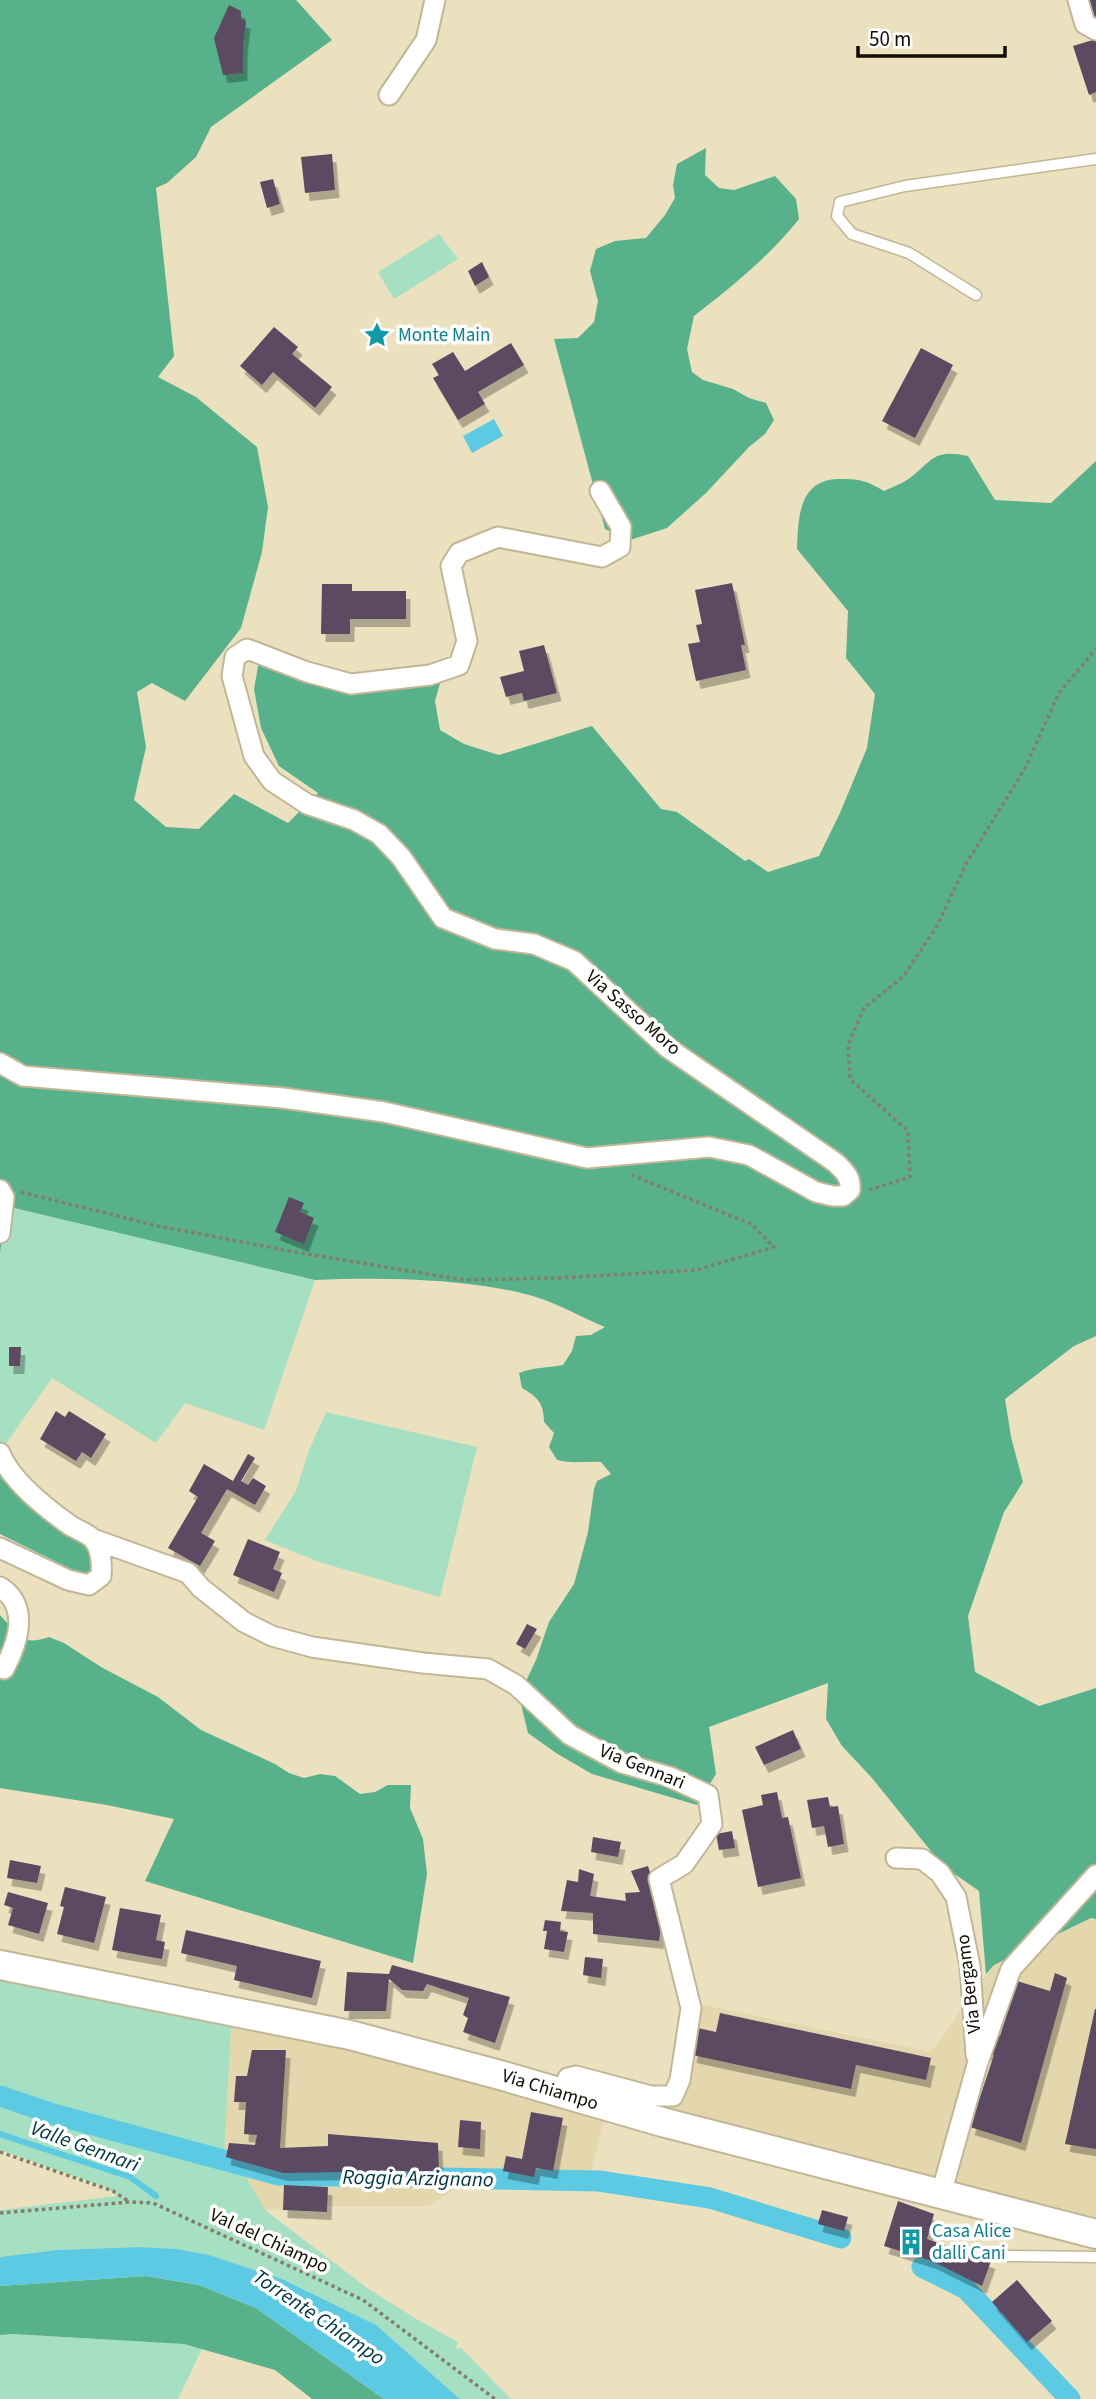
<svg xmlns="http://www.w3.org/2000/svg" width="1096" height="2399" font-family="'Source Sans 3',sans-serif">
  <defs>
    <filter id="shadow"><feDropShadow dx="4.5" dy="8" stdDeviation="0" flood-color="#0004"/></filter>
  </defs>
  <rect width="100%" height="100%" fill="#ece1bf"/>
  <path fill="#e4d7ad" d="M1091,1918l5,1v326l-433,-116 36,-125 232,48 63,-87z
    M232,2006l373,108 -15,63 -114,-2 -47,31h-116l-5,3 -43,1 -42,-53z"/>
  <path fill="#a6e0c3" d="M439,234l19,25 -64,40 -16,-27z
    M6,1206l309,74 -51,150 -79,-27 -29,40 -104,-65 -46,66 -6,-1v-189z
    M326,1412l151,35 -37,150 -121,-35 -54,-22 31,-49 13,-41z
    M0,1961l232,45 -8,151 15,9 26,44 105,80 43,27 45,25 -2,7 5,-1 50,51h-51l-84,-74 -94,-46 -73,-24 -32,-6 -38,-2 -82,3 -57,7v-47l117,-14 -10,-8 -107,-38z
    M13,2334l171,10 18,5 -24,50h-178v-64z"/>
  <path fill="#57b18a" d="M0,0h296l36,40 -121,87 -15,30 -29,26 -11,5 18,168 -16,21 38,20 61,50 11,60 -6,45 -21,76 -56,73 -33,-18 -15,9 9,55 -12,53 32,27 33,2 35,-35 54,29 30,-30 -39,-27 -18,-38 -7,-39 6,-34 113,26 68,-1 -6,21 5,29 24,14 35,11 93,-29 69,83 16,3 68,49 4,-2 19,13 51,-16 21,-43 27,-65 8,-54 -29,-36 2,-47 -51,-62c1,-31 2,-69 41,-70 22,0 27,1 46,12 8,-4 18,-7 26,-13 24,-19 24,-29 58,-22l27,44 56,3 45,-42v875l-22,10 -69,53 6,38 12,45 -19,30 -36,104 7,56 64,34 57,-18v231l-5,-1 -97,47 -8,9 -7,-83 -36,-25 -71,-88 -30,-32 -16,-27 2,-36 -119,44 7,47 -19,31 -105,-31 -36,-21 -28,-20 -9,-37 17,-36 13,-38 25,-38 14,-52 6,-43 3,-8 14,-7 -10,-12c-16,-1 -29,2 -44,-2l-8,-13 5,-14 -10,-11c0,-18 -6,-25 -22,-34l-3,-15c15,-6 28,-5 44,-8l9,-14 4,-15 15,-1 14,-8c-22,-9 -46,-23 -69,-30 -64,-19 -154,-20 -221,-17l-309,-74 -6,48z
    M706,148l-1,27 14,13 15,2 41,-14 21,23 3,20c-30,38 -68,68 -105,97l-7,33 5,23 11,8 30,9 16,9 17,5 8,17 -9,14 -16,13 -43,46 -39,35 -37,12 -25,-11 -51,-190 24,-1 16,-16 4,-21 -8,-30 6,-22 19,-8 31,-3 19,-23 10,-17 -2,-13 4,-21z
    M0,1443l6,1 16,31 62,52 11,33 -1,15 -9,1 -85,-42z
    M0,1615c18,19 21,32 49,22l15,6 37,24 57,30 43,33 74,34 14,9 15,5 16,-4 15,2 25,18 15,-2 13,-7h23l-1,23 13,31 4,35 -14,89 -268,-82 29,-62 -67,-14 -107,-17z
    M146,2276l53,9 57,23 128,91h-72l-37,-29 -91,-26 -171,-10 -13,1v-49z"/>
  <path fill="#5bcae2" d="M494,419l9,17 -31,17 -9,-17z
    M139,2247l38,2 32,6 73,24 94,46 84,74h-76l-128,-91 -57,-23 -53,-9 -146,10v-29l57,-7z"/>
  <g fill="none" stroke-linecap="round" stroke-linejoin="round">
    <path stroke="#5bcae2" stroke-width="6" d="M0,2134l130,43 26,19"/>
    <path stroke="#5bcae2" stroke-width="21" d="M0,2096l53,18 226,61 320,6 111,17 131,40
      M922,2267l44,22 104,110"/>
  </g>
  <path fill="#5c4962" filter="url(#shadow)" d="M1080,0h16v16l-10,3z
    M229,5l12,6v8l5,2 -3,26v26l-20,2 -9,-37z
    M1096,39v53l-7,3 -16,-49z
    M332,154l3,36 -30,3 -4,-36z
    M273,179l7,25 -13,4 -7,-26z
    M482,262l7,15 -14,9 -7,-15z
    M274,327l24,20 -6,7 40,33 -17,21 -42,-36 -11,13 -22,-19z
    M511,343l13,22 -46,27 7,12 -27,16 -25,-42 6,-3 -7,-11 21,-12 12,19z
    M921,348l32,17 -38,73 -33,-17z
    M732,583l13,62h-4l5,25 -50,11 -8,-37 12,-2 -4,-17 6,-1 -7,-34z
    M322,584h30v7h54v28h-56v15h-29z
    M544,645l13,48 -33,8 -2,-8 -16,4 -6,-20 24,-6 -5,-20z
    M289,1197l15,6 -4,9 14,6 -10,26 -29,-12z
    M9,1347h12l-1,19h-11z
    M56,1411l9,6 4,-6 37,23 -15,24 -9,-6 -6,9 -36,-22z
    M248,1454l7,4 -14,23 7,4 5,-7 13,8 -11,19 -28,-16 -26,44 14,8 -15,25 -32,-18 30,-51 -9,-6 15,-27 29,17z
    M248,1539l32,13 -7,17 9,4 -8,19 -41,-17z
    M527,1624l10,5 -12,20 -9,-5z
    M793,1730l8,19 -37,16 -9,-18z
    M777,1792l5,26 6,-1 13,61 -43,9 -16,-77 21,-5 -2,-10z
    M828,1797l2,10 8,-1 6,38 -16,3 -4,-21 -12,2 -5,-28z
    M732,1831l3,17 -16,2 -3,-16z
    M593,1837l28,5 -3,15 -27,-5z
    M10,1860l31,6 -4,17 -30,-5z
    M648,1866l15,48 -4,27 -66,-7v-21l-32,-2 6,-31 11,2 1,-13 15,5 -4,22 36,5 -1,-8 15,-1 -9,-21z
    M65,1887l41,10 -12,46 -37,-9 7,-27 -4,-1z
    M8,1892l40,11 -9,31 -31,-9 5,-17 -9,-3z
    M120,1908l41,7 -5,25 9,2 -3,17 -50,-9z
    M545,1920l16,2 -1,9 8,1 -4,20 -20,-3 3,-18h-4z
    M186,1930l135,31 -9,37 -78,-18 3,-14 -56,-13z
    M585,1957l18,2 -2,19 -18,-3z
    M392,1965l118,32 -15,46 -32,-11 5,-14 -5,-3 6,-17 -42,-14 -4,7 -21,-1 -13,-11 -3,32h-42l3,-39 42,2z
    M1055,1973l12,5 -46,165 -51,-16 24,-72 -9,-3 5,-20 10,4 17,-55 33,10z
    M1095,2009h1v140l-31,-5z
    M720,2013l211,45 -5,22 -70,-15 -5,24 -159,-34 6,-27 18,4z
    M252,2050h34l-6,98 48,-2v-12l110,9 1,28 -156,2 -57,-16 3,-14 26,2 2,-10 -13,-1 2,-32h-12l2,-26h11z
    M531,2112l32,6 -10,53 -17,-3 -2,9 -31,-6 3,-15 16,3z
    M460,2120l21,2 -1,27 -22,-2z
    M284,2185l44,2 -1,25 -44,-2z
    M898,2201l36,13 -7,25 64,22 -9,25 -50,-25 -48,-15z
    M822,2210l26,7 -4,14 -26,-7z
    M1017,2280l35,41 -25,21 -35,-40z"/>
  <g fill="none" stroke-linecap="round" stroke-linejoin="round">
    <g stroke="#c1b695" stroke-width="13">
      <path id="lane" d="M976,295l-67,-42 -57,-19 -15,-18 3,-14 65,-16 191,-27
        M1008,2256l88,1"/>
    </g>
    <g stroke="#c1b695" stroke-width="23">
      <path id="street" d="M1078,0l7,24 11,6
        M389,95l37,-55 9,-40
        M0,1063l23,13 260,22 101,14 203,46 122,-11 40,8 67,37 17,4h10l7,-6c1,-13 -5,-18 -14,-27l-168,-115 -94,-87 -40,-17 -39,-5 -52,-21 -42,-61 -22,-23 -25,-14 -47,-16 -35,-23 -18,-25 -22,-80 3,-19 12,-8 60,23 44,12 79,-9 29,-10 8,-24 -16,-75 8,-13 39,-16 104,20 18,-10 1,-20 -21,-36
        M0,1190l4,7 -4,36
        M0,1453c11,28 47,56 71,73 7,4 18,8 23,14 7,10 8,25 7,36l-12,9 -21,-5 -68,-32
        M93,1539l95,34 13,15 43,34 28,14 40,11 111,16 65,6 28,16 54,50 52,28 48,14 38,18 4,29 -28,40 -25,15 32,129 -11,72 -7,16h-22l-75,-20 -8,2 -6,15
        M0,1587c30,19 18,56 4,82l-4,-2
        M896,1858l26,1 18,14 16,24 14,69 6,89
        M941,2194l36,-129 34,-96 85,-94"/>
    </g>
    <g stroke="#c1b695" stroke-width="32">
      <path id="secondary" d="M0,1965l350,70 150,40 162,47 434,112"/>
    </g>
    <path stroke="#857d67" stroke-width="3.5" stroke-dasharray="3.5 3.5" stroke-linecap="butt" d="M869,1190l41,-13 -2,-46 -58,-52 -2,-34 16,-37 39,-31 34,-51 29,-62 59,-96 34,-75 37,-44
      M21,1192l137,34 143,27 163,27 94,-2 139,-8 77,-23 -23,-23 -119,-49
      M0,2152l113,39 15,10
      M0,2213l130,-11 23,1 210,97 132,99"/>
    <use href="#lane" stroke="#fff" stroke-width="10"/>
    <use href="#street" stroke="#fff" stroke-width="19"/>
    <use href="#secondary" stroke="#fff" stroke-width="28"/>
  </g>
  <defs>
    <g id="sight-bare" transform="scale(2.1)"><path d="M0-6L1.8-2.2L6-1.7L2.9 1.2L3.7 5.4L0 3.3L-3.7 5.4L-2.9 1.2L-6-1.7L-1.8-2.2Z" fill="#0f9aa8" stroke="#fff" stroke-width="2.5" paint-order="stroke"/></g>
    <g id="building-bare" transform="scale(2.1)"><path d="M-4-6H4V6H1V3H-1V6H-4ZM-2.5-4.3h1.7v1.8h-1.7ZM.8-4.3h1.7v1.8H.8ZM-2.5-1h1.7V.8h-1.7ZM.8-1h1.7V.8H.8Z" fill="#0f9aa8" stroke="#fff" stroke-width="2.5" paint-order="stroke"/></g>
  </defs>
  <g fill-rule="evenodd">
    <use href="#sight-bare" x="377" y="335"/>
    <use href="#building-bare" x="911" y="2242"/>
  </g>
  <g text-anchor="middle" dominant-baseline="central" stroke-width="7" stroke-linejoin="round" paint-order="stroke">
    <g font-size="19" fill="#0d838f" stroke="#fff" text-anchor="start">
      <text x="398" y="335">Monte Main</text>
      <text x="932" y="2231">Casa Alice<tspan x="932" dy="22">dalli Cani</tspan></text>
    </g>
    <g font-size="19" fill="#100c03" stroke="#fff">
      <text transform="translate(633 1013) rotate(41)">Via Sasso Moro</text>
      <text transform="translate(642 1767) rotate(22)">Via Gennari</text>
      <text transform="translate(969 1984) rotate(-97)">Via Bergamo</text>
      <text transform="translate(550 2090) rotate(17)">Via Chiampo</text>
      <text transform="translate(269 2241) rotate(25)">Val del Chiampo</text>
    </g>
    <g font-size="21" font-style="italic" fill="#003640" stroke="#fff">
      <text transform="translate(85 2146) rotate(20)">Valle Gennari</text>
      <text transform="translate(418 2178) rotate(1)">Roggia Arzignano</text>
      <text transform="translate(319 2317) rotate(34)">Torrente Chiampo</text>
    </g>
  </g>
  <path d="M858 46v10h147v-10" fill="none" stroke="#100c03" stroke-width="3.5"/>
  <text x="869" y="46" font-size="21" fill="#100c03" stroke="#ffffff" stroke-width="5" paint-order="stroke">50 m</text>
</svg>
